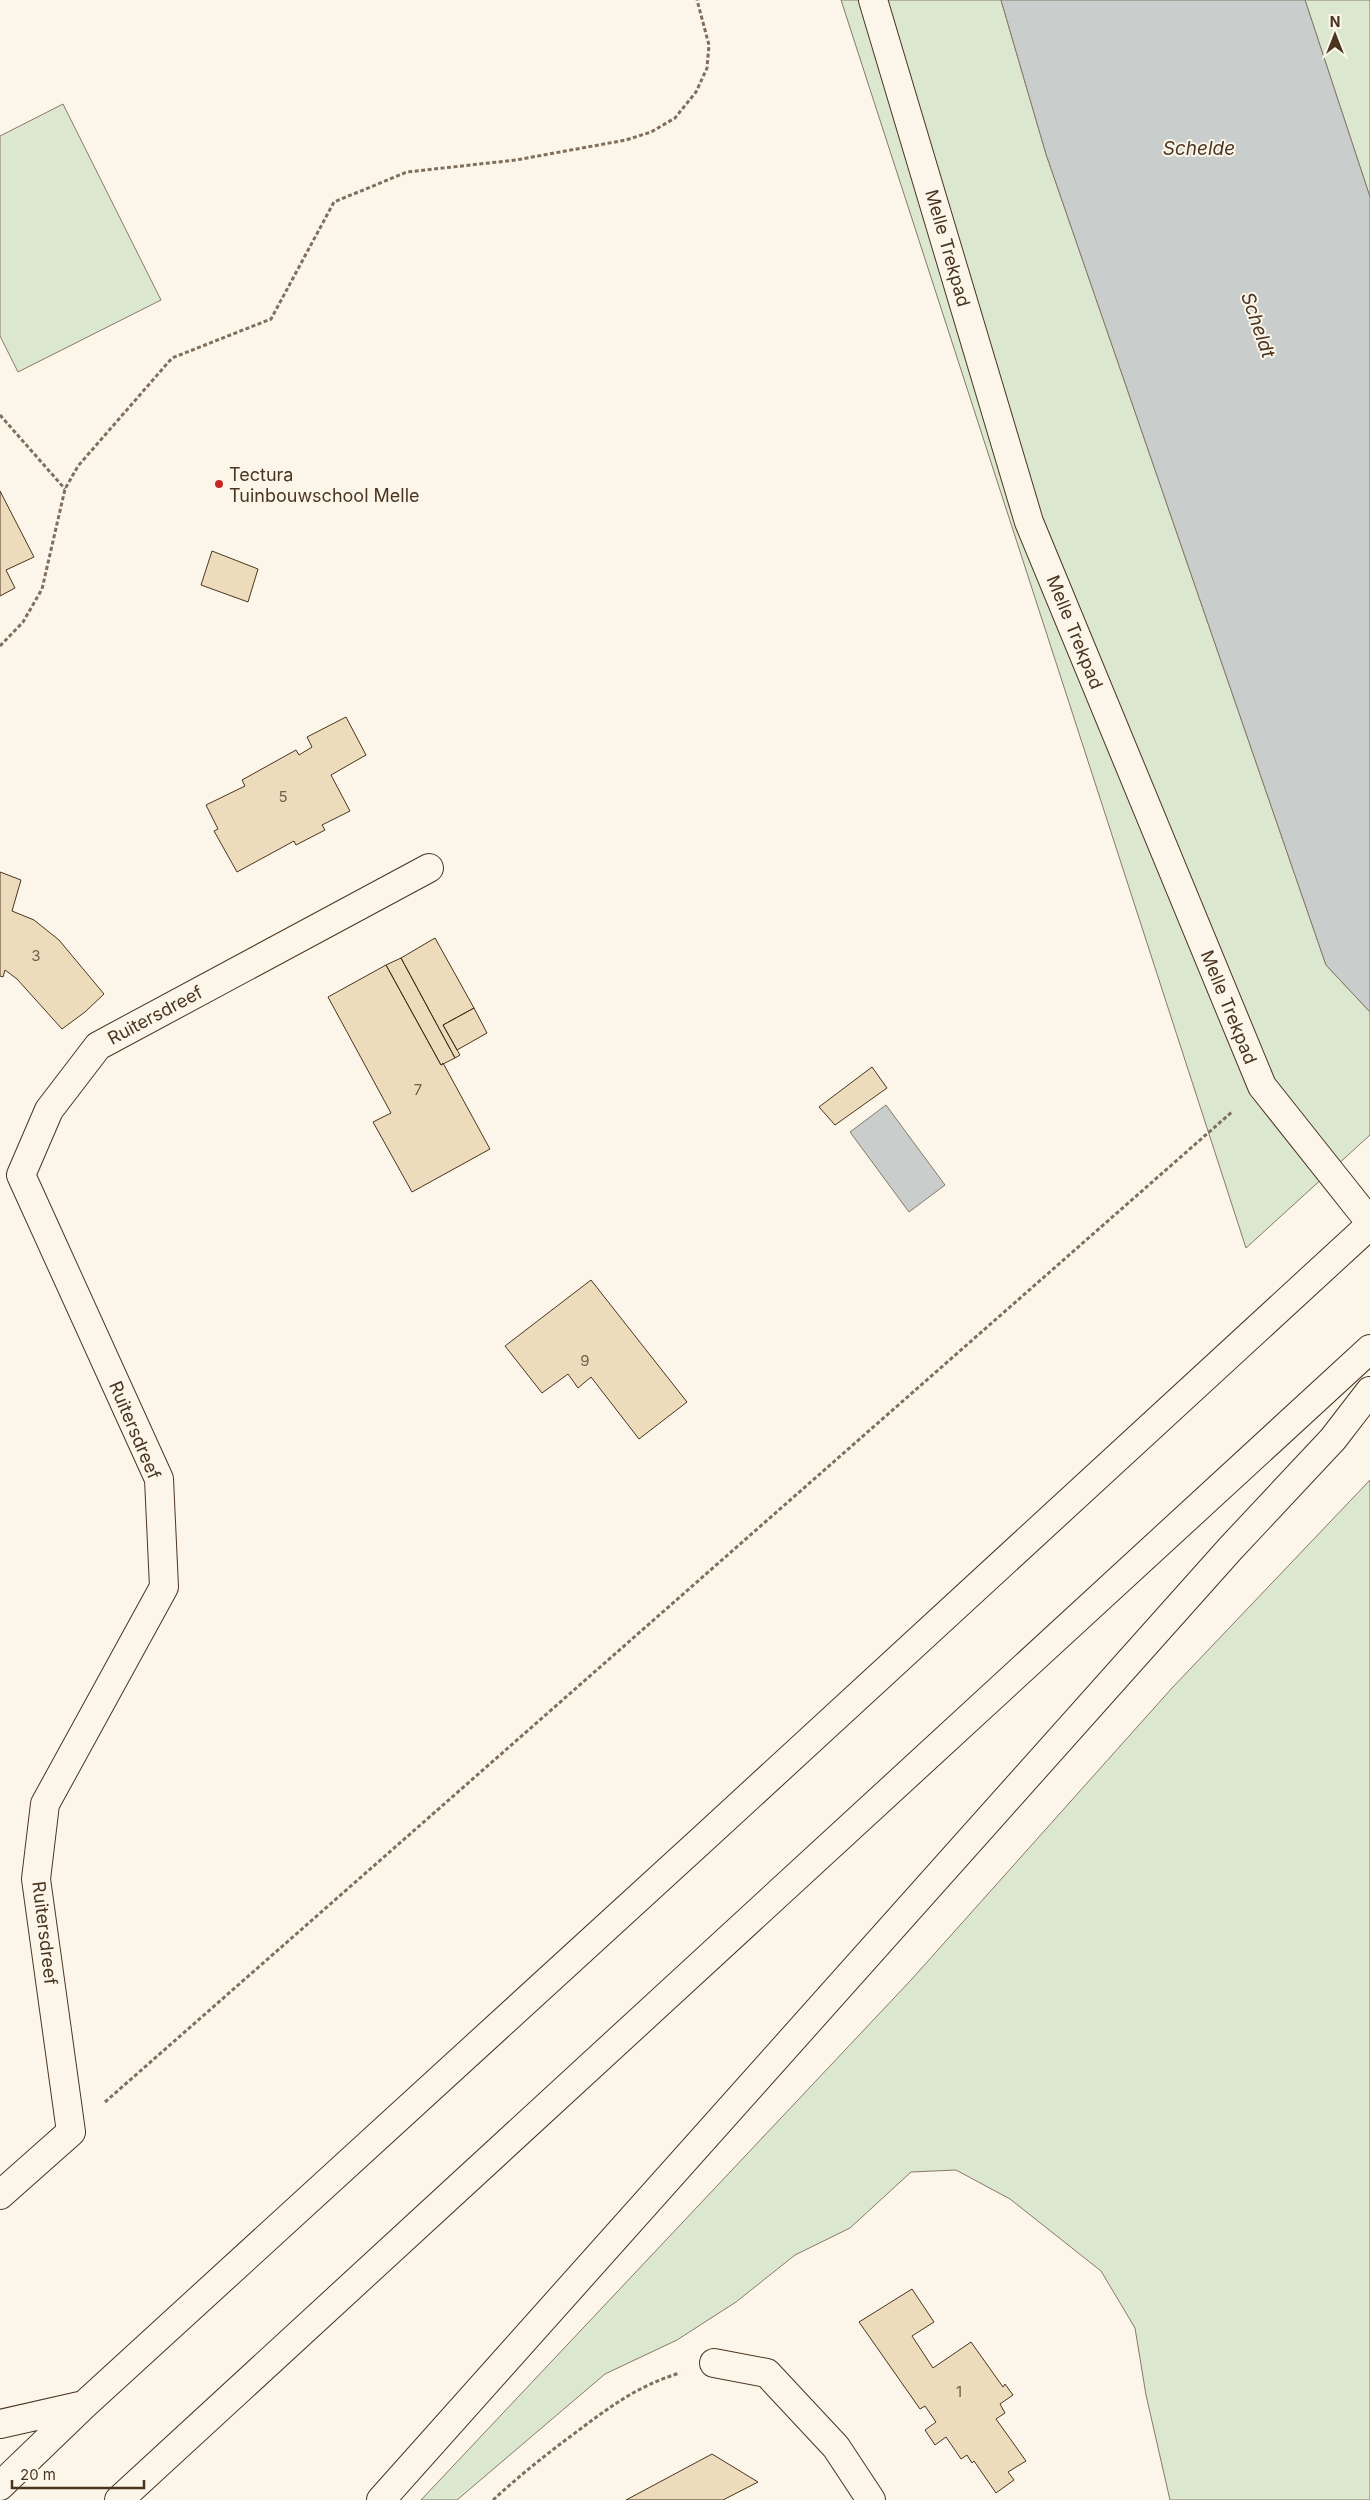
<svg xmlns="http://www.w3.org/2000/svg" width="1370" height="2500" font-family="Inter,sans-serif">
  <rect width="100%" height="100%" fill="#fbf6e9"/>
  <path fill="#dce7d0" stroke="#887966" d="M841,0h160l45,154 280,811 44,47v123l-124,113z
    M1305,0h65v197z
    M63,104l98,196 -143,72 -18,-36v-200z
    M1370,1480v1020h-200l-24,-105 -11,-67 -34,-57 -91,-72 -54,-29 -45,2 -61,56 -55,27 -59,47 -59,38 -72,34 -148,126h-36l490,-520 261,-292z"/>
  <path fill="#c9cecd" stroke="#887966" d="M1001,0h304l65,197v815l-44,-47 -280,-811z
    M886,1105l59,80 -36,27 -59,-80z"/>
  <path fill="#ecdcbc" stroke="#4a3520" d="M0,491l34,66 -28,13 9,18 -15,8z
    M212,551l46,18 -10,33 -47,-17z
    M346,717l20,38 -35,20 19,36 -28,14 3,5 -29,15 -2,-4 -57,31 -23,-41 4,-2 -12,-24 39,-19 -3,-6 54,-30 3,5 13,-8 -5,-10z
    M0,872l21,8 -9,31 22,9 25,20 45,54 -19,18 -23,17 -45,-50 -12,-9 -2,7 -3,-1z
    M435,938l39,70 -31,17 17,30 -5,3 -54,-100z
    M401,958l54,100 -14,7 -55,-100z
    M386,965l55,100 2,-2 47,86 -78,43 -39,-70 18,-9 -63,-116z
    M474,1008l13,25 -30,17 -14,-25z
    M872,1067l15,21 -52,37 -16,-18z
    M591,1280l96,122 -48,37 -48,-62 -13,11 -10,-14 -26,19 -37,-47z
    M912,2289l22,33 -22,14 21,32 38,-26 32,45 2,-3 8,11 -13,9 5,9 -9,6 30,42 -18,11 6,8 -18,13 -22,-32 -2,2 -5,-8 -6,4 -15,-22 -11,8 -10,-15 11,-8 -11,-16 -5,3 -61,-87z
    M712,2454l46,28 -35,18h-97z"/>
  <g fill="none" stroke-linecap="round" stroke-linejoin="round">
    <g stroke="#4a3520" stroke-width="30">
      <path id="minor" d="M873,0l156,522 233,564 108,136
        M0,2195l71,-63 -35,-253 9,-75 119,-217 -5,-108 -138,-304 28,-65 49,-64 331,-178
        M714,2363l53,10 69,74 35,53"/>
    </g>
    <g stroke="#4a3520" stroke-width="30">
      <path id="highway" d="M0,2424l84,-19
        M0,2486l84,-81 621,-568 665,-612
        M119,2500l1251,-1151
        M381,2500l849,-951 103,-110 37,-48"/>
    </g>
    <path stroke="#7f6f5c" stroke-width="3" stroke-dasharray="4 2.5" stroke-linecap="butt" d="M0,415l65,74
      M0,646l23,-24 19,-33 23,-100 13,-23 94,-108 99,-39 63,-117 73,-30 109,-12 110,-20 25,-8 24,-14 21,-26 11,-24 2,-23 -12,-45
      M105,2102l1128,-991
      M493,2500c25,-23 51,-44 78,-64 36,-27 65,-50 109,-63"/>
    <use href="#minor" stroke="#fbf6e9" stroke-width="28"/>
    <use href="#highway" stroke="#fbf6e9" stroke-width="28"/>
  </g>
  <circle fill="#c62828" stroke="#fbf6e9" stroke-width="2" cx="219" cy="484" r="5"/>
  <g text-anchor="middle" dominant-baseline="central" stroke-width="4" stroke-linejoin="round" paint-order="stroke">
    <g font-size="15" fill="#725f47">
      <text x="283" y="796">5</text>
      <text x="36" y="955">3</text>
      <text x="418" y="1089">7</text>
      <text x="585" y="1360">9</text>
      <text x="959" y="2391">1</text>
    </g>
    <g font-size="18" fill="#4a3520" stroke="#fbf6e9">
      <text transform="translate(948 248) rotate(74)">Melle Trekpad</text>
      <text transform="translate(1075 632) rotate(68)">Melle Trekpad</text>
      <text transform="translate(1229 1007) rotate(68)">Melle Trekpad</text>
      <text transform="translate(155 1015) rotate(-28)">Ruitersdreef</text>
      <text transform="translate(135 1430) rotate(67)">Ruitersdreef</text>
      <text transform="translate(45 1933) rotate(83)">Ruitersdreef</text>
    </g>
    <g font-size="18" fill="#4a3520" stroke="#fbf6e9" text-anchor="start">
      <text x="229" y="474">Tectura<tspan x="229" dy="21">Tuinbouwschool Melle</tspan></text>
    </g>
    <g font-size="19" font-style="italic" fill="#4a3520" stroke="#fbf6e9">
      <text x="1199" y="148">Schelde</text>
      <text transform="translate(1258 325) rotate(71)">Scheldt</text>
    </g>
  </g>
  <g transform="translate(1335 35)" stroke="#fbf6e9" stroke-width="4" paint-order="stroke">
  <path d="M0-4L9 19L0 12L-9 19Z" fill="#4a3520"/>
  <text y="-8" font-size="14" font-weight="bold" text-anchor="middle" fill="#4a3520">N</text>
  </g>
  <path d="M12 2480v8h132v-8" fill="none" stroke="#4a3520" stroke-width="2.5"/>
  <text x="20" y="2480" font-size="15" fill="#4a3520" stroke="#fbf6e9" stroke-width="4" paint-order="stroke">20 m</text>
</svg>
